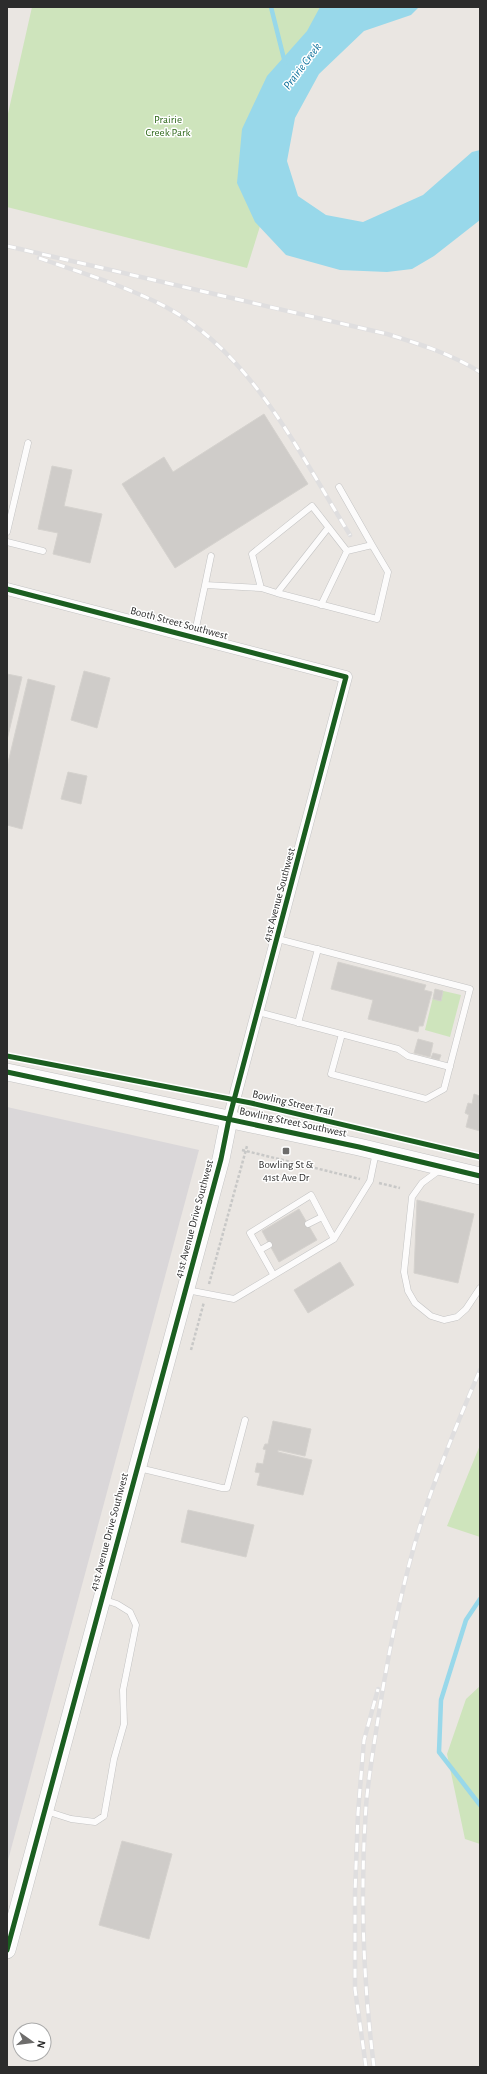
<svg xmlns="http://www.w3.org/2000/svg" width="487" height="2074" font-family="'Alegreya Sans',sans-serif">
  <rect width="100%" height="100%" fill="#eae6e2"/>
  <path fill="#dad7d9" d="M7,1107l192,43 -192,714z"/>
  <path fill="#cee4bc" d="M32,7h311l-38,75 -58,186 -240,-61v-89z
    M435,989l26,6 -11,42 -25,-7z
    M480,1445v92l-33,-11z
    M480,1686v158l-15,-5 -18,-85 19,-55z"/>
  <path fill="#98d8ea" d="M320,7h99l-8,8 -47,16 -45,43 -24,44 -8,43 11,35 28,19 37,7 60,-27 49,-43 8,-2v70l-46,36 -22,13 -25,3 -47,-2 -54,-15 -31,-33 -18,-39 5,-54 25,-53 40,-45z"/>
  <g fill="none" stroke-linecap="round" stroke-linejoin="round">
    <path stroke="#98d8ea" stroke-width="4.5" d="M271,7l14,56
      M480,1599l-14,21 -25,80 -2,52 41,53"/>
  </g>
  <path fill="#cfccc9" stroke="#d5d2ce" d="M264,414l44,70 -133,84 -53,-84 42,-27 9,15z
    M52,466l20,4 -8,36 38,8 -12,49 -37,-9 5,-21 -20,-4z
    M84,671l26,7 -13,50 -26,-8z
    M7,674l15,3 -15,63z
    M28,679l27,7 -33,143 -15,-4v-58z
    M68,772l19,4 -6,28 -20,-5z
    M338,962l88,23 -2,5 8,2 -9,34h-4l-1,6 -50,-13 5,-19 -42,-11z
    M435,989l8,2 -2,10 -8,-2z
    M418,1039l15,4 -3,14 -16,-4z
    M433,1053l8,2 -2,5 -8,-2z
    M474,1094l6,2v35l-14,-4 3,-12 -4,-2 3,-10 4,1z
    M417,1200l57,14 -16,69 -44,-10z
    M299,1209l18,31 -38,22 -17,-31z
    M340,1262l14,23 -46,28 -14,-23z
    M273,1421l38,8 -6,27 -27,-6v2l34,8 -9,35 -46,-10 3,-12 -5,-1 2,-9 6,1 3,-14 -3,-1 2,-5h3z
    M188,1510l66,15 -8,32 -65,-15z
    M122,1841l50,13 -23,85 -50,-14z"/>
  <g fill="none" stroke-linecap="round" stroke-linejoin="round">
    <g stroke="#c3c3c3" stroke-width="7">
      <path id="lane" d="M339,487l33,58
        M7,532l21,-89
        M7,542l36,9
        M205,585l6,-29
        M277,593l51,-65
        M321,605l26,-54 25,-6 16,27 -11,47 -100,-26 -16,-5 -9,-34 60,-48 35,45
        M194,637l11,-52 56,3
        M278,939l192,50 -26,100 -18,10 -95,-25 11,-40
        M258,1012l140,37 10,7 42,11
        M298,1023l20,-74
        M441,1169l-19,14 -10,14 -8,75 4,19 7,12 16,13 13,4 13,-3 9,-8 14,-21
        M308,1224l14,-7
        M260,1250l9,-5
        M273,1274l-23,-41 61,-38 23,44
        M187,1290l47,9 100,-60 36,-58 6,-29
        M139,1468l83,20h5l18,-68
        M46,1811l25,8 24,3 9,-6 10,-57 10,-35 -1,-34 13,-65 -6,-13 -13,-8 -15,-5"/>
    </g>
    <g stroke="#c3c3c3" stroke-width="13">
      <path id="street" d="M7,589l339,88 -117,442"/>
    </g>
    <g stroke="#c3c3c3" stroke-width="18">
      <path id="secondary" d="M7,1072l352,75 121,29
        M7,1950l214,-791 8,-40"/>
    </g>
    <path stroke="#c8c8c7" stroke-width="2.5" stroke-dasharray="3 2" stroke-linecap="butt" d="M242,1150l118,29
      M379,1183l21,5
      M209,1284l38,-138
      M191,1350l13,-48"/>
    <use href="#lane" stroke="#fcfbfb" stroke-width="6"/>
    <use href="#street" stroke="#fcfbfb" stroke-width="12"/>
    <use href="#secondary" stroke="#fcfbfb" stroke-width="17"/>
    <g stroke="#dfdedf" stroke-width="4.5">
      <path id="rail" d="M7,246l380,88c33,10 64,20 93,38
        M39,258c43,15 87,28 127,49 87,48 133,146 184,228
        M366,2067l-11,-78v-96l3,-80 6,-73 14,-51
        M374,2067c-11,-86 -14,-174 -8,-261 3,-34 9,-67 14,-100 11,-68 25,-136 47,-202 16,-46 34,-90 53,-134"/>
    </g>
    <use href="#rail" stroke="#fff" stroke-width="3" stroke-dasharray="9" stroke-linecap="butt"/>
    <g stroke="#fff" stroke-width="8">
      <path id="cycleway" d="M7,589l339,88 -117,442 -8,40 -214,791
        M7,1056l244,47 229,54
        M7,1072l352,75 121,29"/>
    </g>
    <use href="#cycleway" stroke="#1b5e20" stroke-width="5"/>
  </g>
  <rect fill="#6e6d6c" stroke="#fff" stroke-width="1.5" x="282" y="1147" width="8" height="8" rx="2"/>
  <g text-anchor="middle" dominant-baseline="central" stroke-width="3" stroke-linejoin="round" paint-order="stroke">
    <g font-size="11" fill="#30691c" stroke="#fff">
      <text x="168" y="119">Prairie<tspan x="168" dy="13">Creek Park</tspan></text>
    </g>
    <g font-size="11" fill="#2c2c2c" stroke="#fff">
      <text transform="translate(179 623) rotate(15)">Booth Street Southwest</text>
      <text transform="translate(279 895) rotate(-75)">41st Avenue Southwest</text>
      <text transform="translate(293 1103) rotate(13)">Bowling Street Trail</text>
      <text transform="translate(293 1122) rotate(12)">Bowling Street Southwest</text>
      <text transform="translate(194 1219) rotate(-75)">41st Avenue Drive Southwest</text>
      <text transform="translate(109 1532) rotate(-75)">41st Avenue Drive Southwest</text>
    </g>
    <g font-size="11" fill="#2c2c2c" stroke="#fff">
      <text x="286" y="1164">Bowling St &amp;<tspan x="286" dy="13">41st Ave Dr</tspan></text>
    </g>
    <g font-size="12" font-style="italic" fill="#10729c" stroke="#fff">
      <text transform="translate(302 66) rotate(-53)">Prairie Creek</text>
    </g>
  </g>
  <rect width="487" height="2074" fill="none" stroke="#2c2c2c" stroke-width="16"/>
  <g transform="translate(32 2042) rotate(104)"><circle r="19" fill="#ffffff" stroke="#ababab"/>
  <path d="M0-3L7 15L0 10L-7 15Z" fill="#6e6d6c"/>
  <text y="-6" font-size="11" font-weight="bold" text-anchor="middle" fill="#2c2c2c">N</text>
  </g>
</svg>
